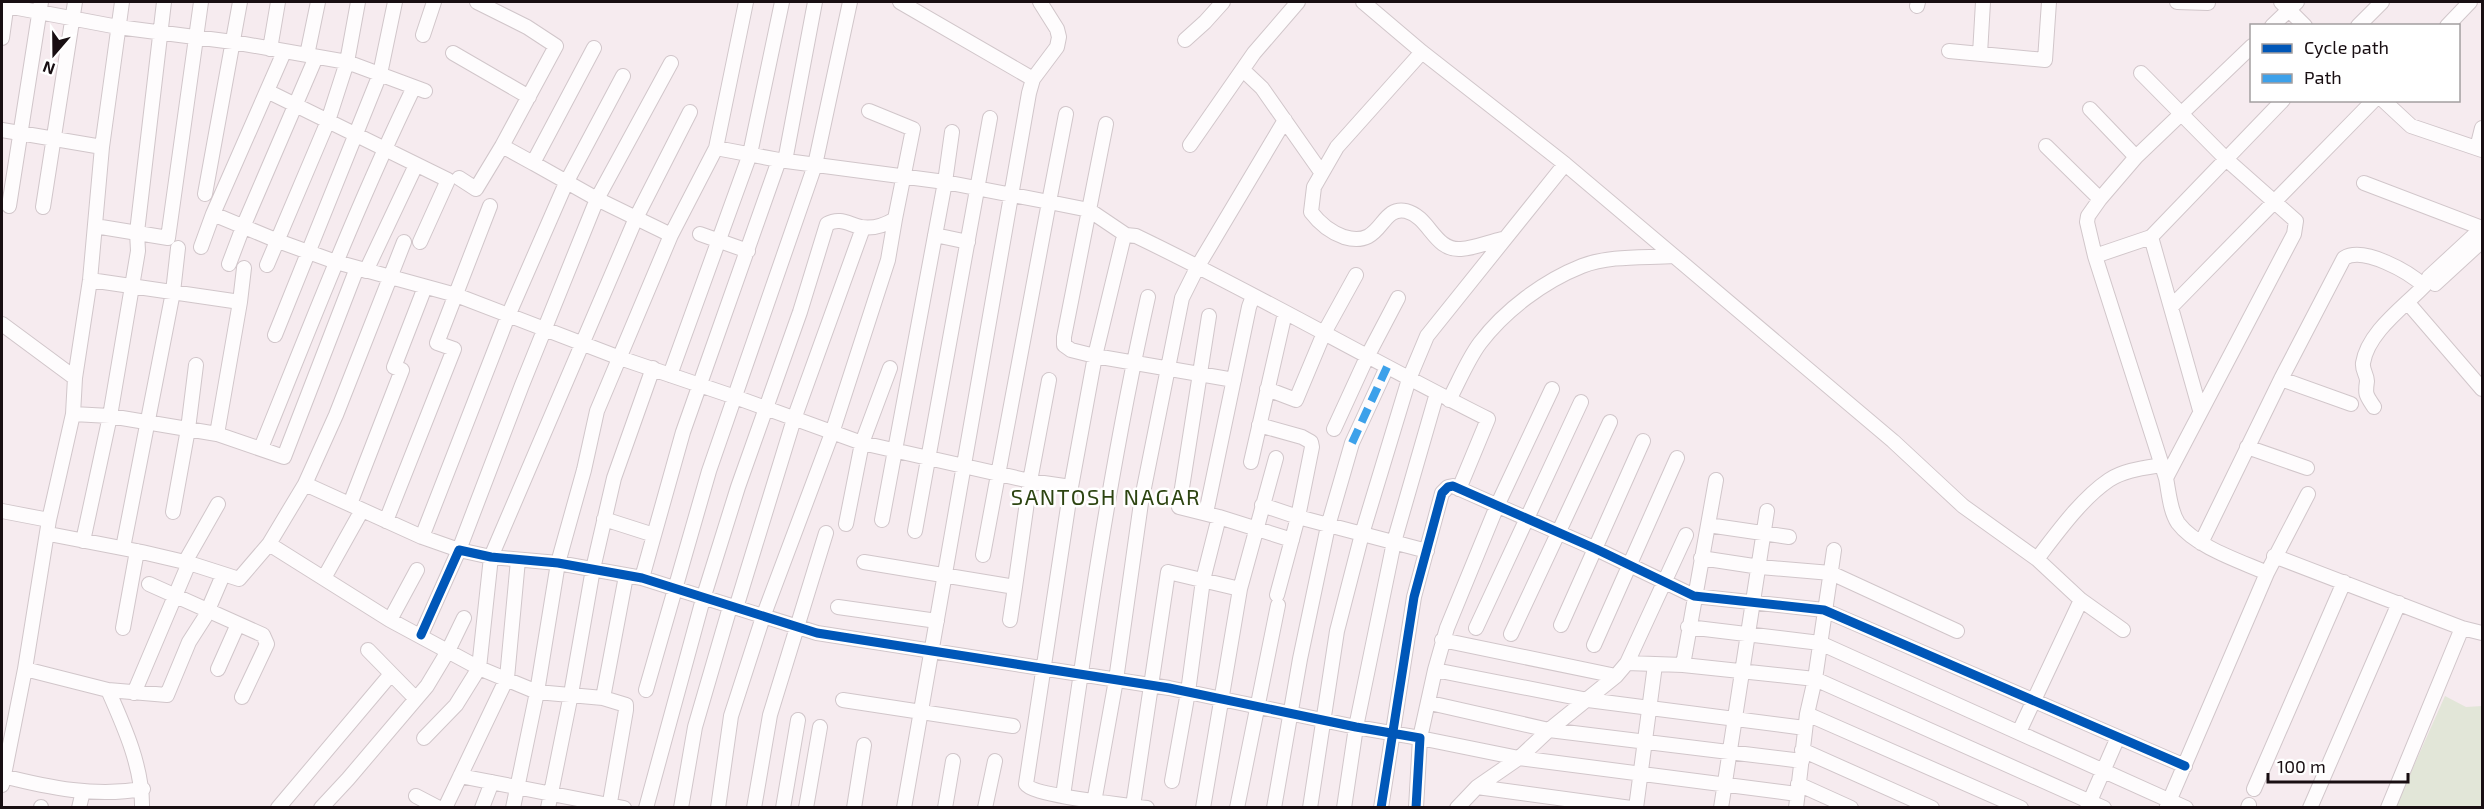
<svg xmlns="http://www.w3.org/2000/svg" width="2484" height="809" font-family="'Exo 2',sans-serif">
  <rect width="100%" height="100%" fill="#f6ebef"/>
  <path fill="#e2e6d8" d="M2445,696l21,11 16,-1v101l-87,1z"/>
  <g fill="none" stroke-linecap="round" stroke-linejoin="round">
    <g stroke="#d1c6ca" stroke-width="16">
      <path id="minor" d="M900,2l133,77
        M1363,2l59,50 143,112 109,92 219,185 70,65 74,53c20,-26 44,-60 72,-79 15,-10 35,-12 53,-15
        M2177,2l31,1
        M2281,2l24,24
        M2,5l116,22 115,15 114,20 78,29
        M1917,6l1,-4
        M2272,26l25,-24
        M2358,26l24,-24
        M2447,26l23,-24
        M423,35l11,-33
        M2,38l5,-36
        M1185,40l20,-18 18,-20
        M2252,46l-116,111 -36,42 -12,17 -1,6 8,34 71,222c3,15 4,33 12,45 18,24 62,38 89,50
        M270,49l8,-47
        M1949,51l96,9 4,-58
        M1422,52l-85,95 -23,40 -3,25c9,12 19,20 33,25 39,12 35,-32 62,-26 24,6 28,40 55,38 14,-1 28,-7 41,-10
        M453,53l76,44
        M1980,54l3,-52
        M307,55l11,-53
        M1243,70l19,18 59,84
        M2141,73l85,86 70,62 -2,13 -128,244
        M267,91l181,89 -28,62
        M2383,100l28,26 71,24
        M2090,109l46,48
        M1106,124l-17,86 37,25 10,1c119,57 234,124 352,183l-29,70
        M2,130l100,17
        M1190,145l64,-92 44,-51
        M502,146l31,17
        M2046,146l54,53
        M716,148l30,-146
        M2477,148l5,-20
        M785,161l30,-159
        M459,178l17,11 26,-43 54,-100 -29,-19 -50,-25
        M2364,183l118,45
        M205,194l35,-192
        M9,206l32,-204
        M43,207l32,-205
        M213,214l65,27 58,21 120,33 164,63 115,39 127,46 168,38 41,6
        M95,226l73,12 33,-236
        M700,234l48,17
        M671,235l-35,-17 54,-106
        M935,235l33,7
        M1126,235l-3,5 -28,116 -24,131 -45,297c7,12 102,21 121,24
        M2151,237l49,173
        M201,247l12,-33 71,-162
        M2095,256l56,-19 132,-137
        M229,264l14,-37 73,-170
        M267,265l61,-144 19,-59 11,-60
        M366,271l50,-106
        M2435,284l47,-43
        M240,302l4,-34
        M2408,303l74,86
        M2172,306l202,-206
        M1209,316l-30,191 40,10 73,23
        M2,324l73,54
        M275,335l105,-261 15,-72
        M670,375l80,-221 32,-152
        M2281,379l70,25
        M1267,389l29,11 28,-67 32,-58
        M1552,389l-55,117 -50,122 -12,42 153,30 217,28
        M1449,400c10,-19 19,-41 31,-57 25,-33 64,-62 102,-77 28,-11 63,-8 92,-10
        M2374,407c-8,-12 -9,-12 -7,-26 0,-6 -5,-11 -4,-18 5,-31 41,-56 61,-77l5,-9 53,-49
        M73,414l37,2 107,18 23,-132 -150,-22
        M1259,425l43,12 9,5 1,5 -14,70 -36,-12
        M1334,429l33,-72 31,-59
        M217,434l67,23 73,-189
        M2247,447l60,21
        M261,448c49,-121 96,-243 153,-361
        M1251,462l34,-149
        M305,484l31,-69 68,-173
        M350,504l52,-134 -8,-3 31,-80
        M2,511l47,9
        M173,512l15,-83 8,-64
        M1206,513l43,-206 4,-11
        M604,519l50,16
        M882,520l63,-338 7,-50
        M386,521l68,-172 -17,-6 53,-137
        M846,524l16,-81 28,-75
        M1708,525l81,12
        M915,531l75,-413
        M49,534l93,18 47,11 50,16 30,-35 121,76 89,48 58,24 66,6 23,7v5l-17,98
        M422,537l86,-221 58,-133 57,-107
        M83,541l27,-125 28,-165 -1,-19 27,-230
        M2201,543l80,-164 63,-121c20,-12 65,14 80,28
        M269,544l36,-60 117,53 37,13 63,-165 75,-186 74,-136
        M123,548l50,-256 5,-44
        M983,555l66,-353 40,8 -25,127v8l7,5 24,6 139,24
        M2274,556l188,72 20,5
        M1701,558l59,9 71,6 126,58
        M2037,559l44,41 42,30
        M185,562l33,-58
        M864,562l151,25 15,-106 19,-101
        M324,578l38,-68
        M642,578l41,-146 96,-272
        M149,584l114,51 4,9 -25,53
        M1277,595l21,-78 129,34
        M838,607l99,14
        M736,608l58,-189 69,-191
        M390,620l27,-50
        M1010,620l5,-33
        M1561,625l82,-184
        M1688,627l132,16 366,165
        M123,628l14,-77
        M1476,628l105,-226
        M1511,634l99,-212
        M421,635l38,-85 32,7 67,6 84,15 175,55 352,55 187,39 64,11 -4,70
        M1442,640l174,36
        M1594,645l83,-187
        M368,650l48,49
        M1627,663l59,-128
        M1683,665l33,-185
        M25,669l83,21 59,5 22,-53 16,-25 18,-42
        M218,669l20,-45
        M1435,670l-15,68 99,20 278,36
        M108,690c16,36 35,78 34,118
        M646,690l63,-219 106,-306 35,-163
        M134,693l55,-130
        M603,698l23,-122
        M843,700l170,26
        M1430,703l119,27 253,31
        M1807,714l214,94
        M2019,732l62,-132
        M424,738l32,-33 23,-37 12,-111 145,-339 -39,-19 -64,-36 61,-115
        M1802,750l130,58
        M3,776c47,12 92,21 140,13
        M460,776l164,32
        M1172,781l16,-89 15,-112 16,-63
        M1798,784l53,24
        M2,785l23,-116 24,-149 24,-106 2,-36 15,-98 12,-133 20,-145
        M1477,787l154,21
        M2254,789l90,-207
        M416,796l23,12
        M1063,796c24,-167 48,-334 85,-499
        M1133,806l35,-234 72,17
        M2167,806l100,-233 41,-79
        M41,808v-1
        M79,808l4,-17
        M278,808l113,-134
        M321,808l27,-29 79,-93 21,-35 16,-33
        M445,808l62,-130 11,-118
        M482,808l10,-26
        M513,808l24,-116 21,-129 26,-93 13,-59 74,-176 45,-87 63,12 166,22 104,20 17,-88
        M548,808l23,-114 22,-125 21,-91 39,-110
        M646,808l57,-209 35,-112 62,-175 27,-88c13,-7 21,0 34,3 11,2 24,-2 34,-8l18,-90 -44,-18
        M681,808l14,-81 35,-120
        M718,808l13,-92 32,-99 69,-184 56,-173 7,-41
        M754,808l16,-93 56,-182
        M783,808l15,-88
        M806,808l14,-81
        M854,808l10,-63
        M904,808l125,-715 4,-14 24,-32 2,-10 -2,-8 -17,-27
        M945,808l8,-47
        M985,808l10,-47
        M1093,808l23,-128 25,-177 41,-205 16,-32 87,-146
        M1203,808l37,-219 36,-131
        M1237,808l41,-203
        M1274,808l26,-149 28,-133 24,-83 35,-76
        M1310,808l27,-177 25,-97 47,-155 18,-43 138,-172
        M1344,808l12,-81 38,-185 43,-149
        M1381,808l33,-211 28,-104 6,-6 5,-1 143,63 98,47 130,14 361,156
        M1457,808l20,-21 42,-29 30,-28 67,-54 11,-13 56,2 132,14 289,129
        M1636,808l19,-143
        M1721,808l46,-297
        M1796,808l11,-94 8,-35 19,-129
        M2087,808l31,-71
        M2248,808l1,-3
        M2310,808l89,-205
        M2388,808l74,-180"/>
    </g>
    <use href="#minor" stroke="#fefcfd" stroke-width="14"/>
    <path stroke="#3da1ea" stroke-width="8" stroke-dasharray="15 8" stroke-linecap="butt" d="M1352,443l35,-76"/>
    <g stroke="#fff" stroke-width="13">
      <path id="cycleway" d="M421,635l38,-85 32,7 67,6 84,15 175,55 352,55 187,39 64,11 -4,70
        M1381,808l33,-211 28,-104 6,-6 5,-1 143,63 98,47 130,14 361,156"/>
    </g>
    <use href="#cycleway" stroke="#0057b8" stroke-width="9"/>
  </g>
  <g text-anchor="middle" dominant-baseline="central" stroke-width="5" stroke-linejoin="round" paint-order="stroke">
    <g font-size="22" letter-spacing="1.5" fill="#2d4411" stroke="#fff">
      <text x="1106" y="496">SANTOSH NAGAR</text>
    </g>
  </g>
  <rect width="2484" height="809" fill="none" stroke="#180e12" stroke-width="6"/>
  <rect x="2250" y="24" width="210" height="78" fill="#ffffff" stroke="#a39fa0" stroke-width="1.5"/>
  <rect x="2262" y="44" width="30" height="9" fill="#0057b8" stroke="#a39fa0" stroke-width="1.5"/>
  <text x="2304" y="54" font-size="18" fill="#180e12">Cycle path</text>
  <rect x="2262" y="74" width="30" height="9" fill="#3da1ea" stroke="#a39fa0" stroke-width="1.5"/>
  <text x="2304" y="84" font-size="18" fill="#180e12">Path</text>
  <g transform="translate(54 54) rotate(200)" stroke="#ffffff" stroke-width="4.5" paint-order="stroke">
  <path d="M0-4.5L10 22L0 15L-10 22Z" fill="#180e12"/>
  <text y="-9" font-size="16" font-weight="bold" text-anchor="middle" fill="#180e12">N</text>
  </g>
  <path d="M2268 773v9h140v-9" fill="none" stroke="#180e12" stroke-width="3"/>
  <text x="2277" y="773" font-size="18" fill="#180e12" stroke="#ffffff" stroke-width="4.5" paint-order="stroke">100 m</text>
</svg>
